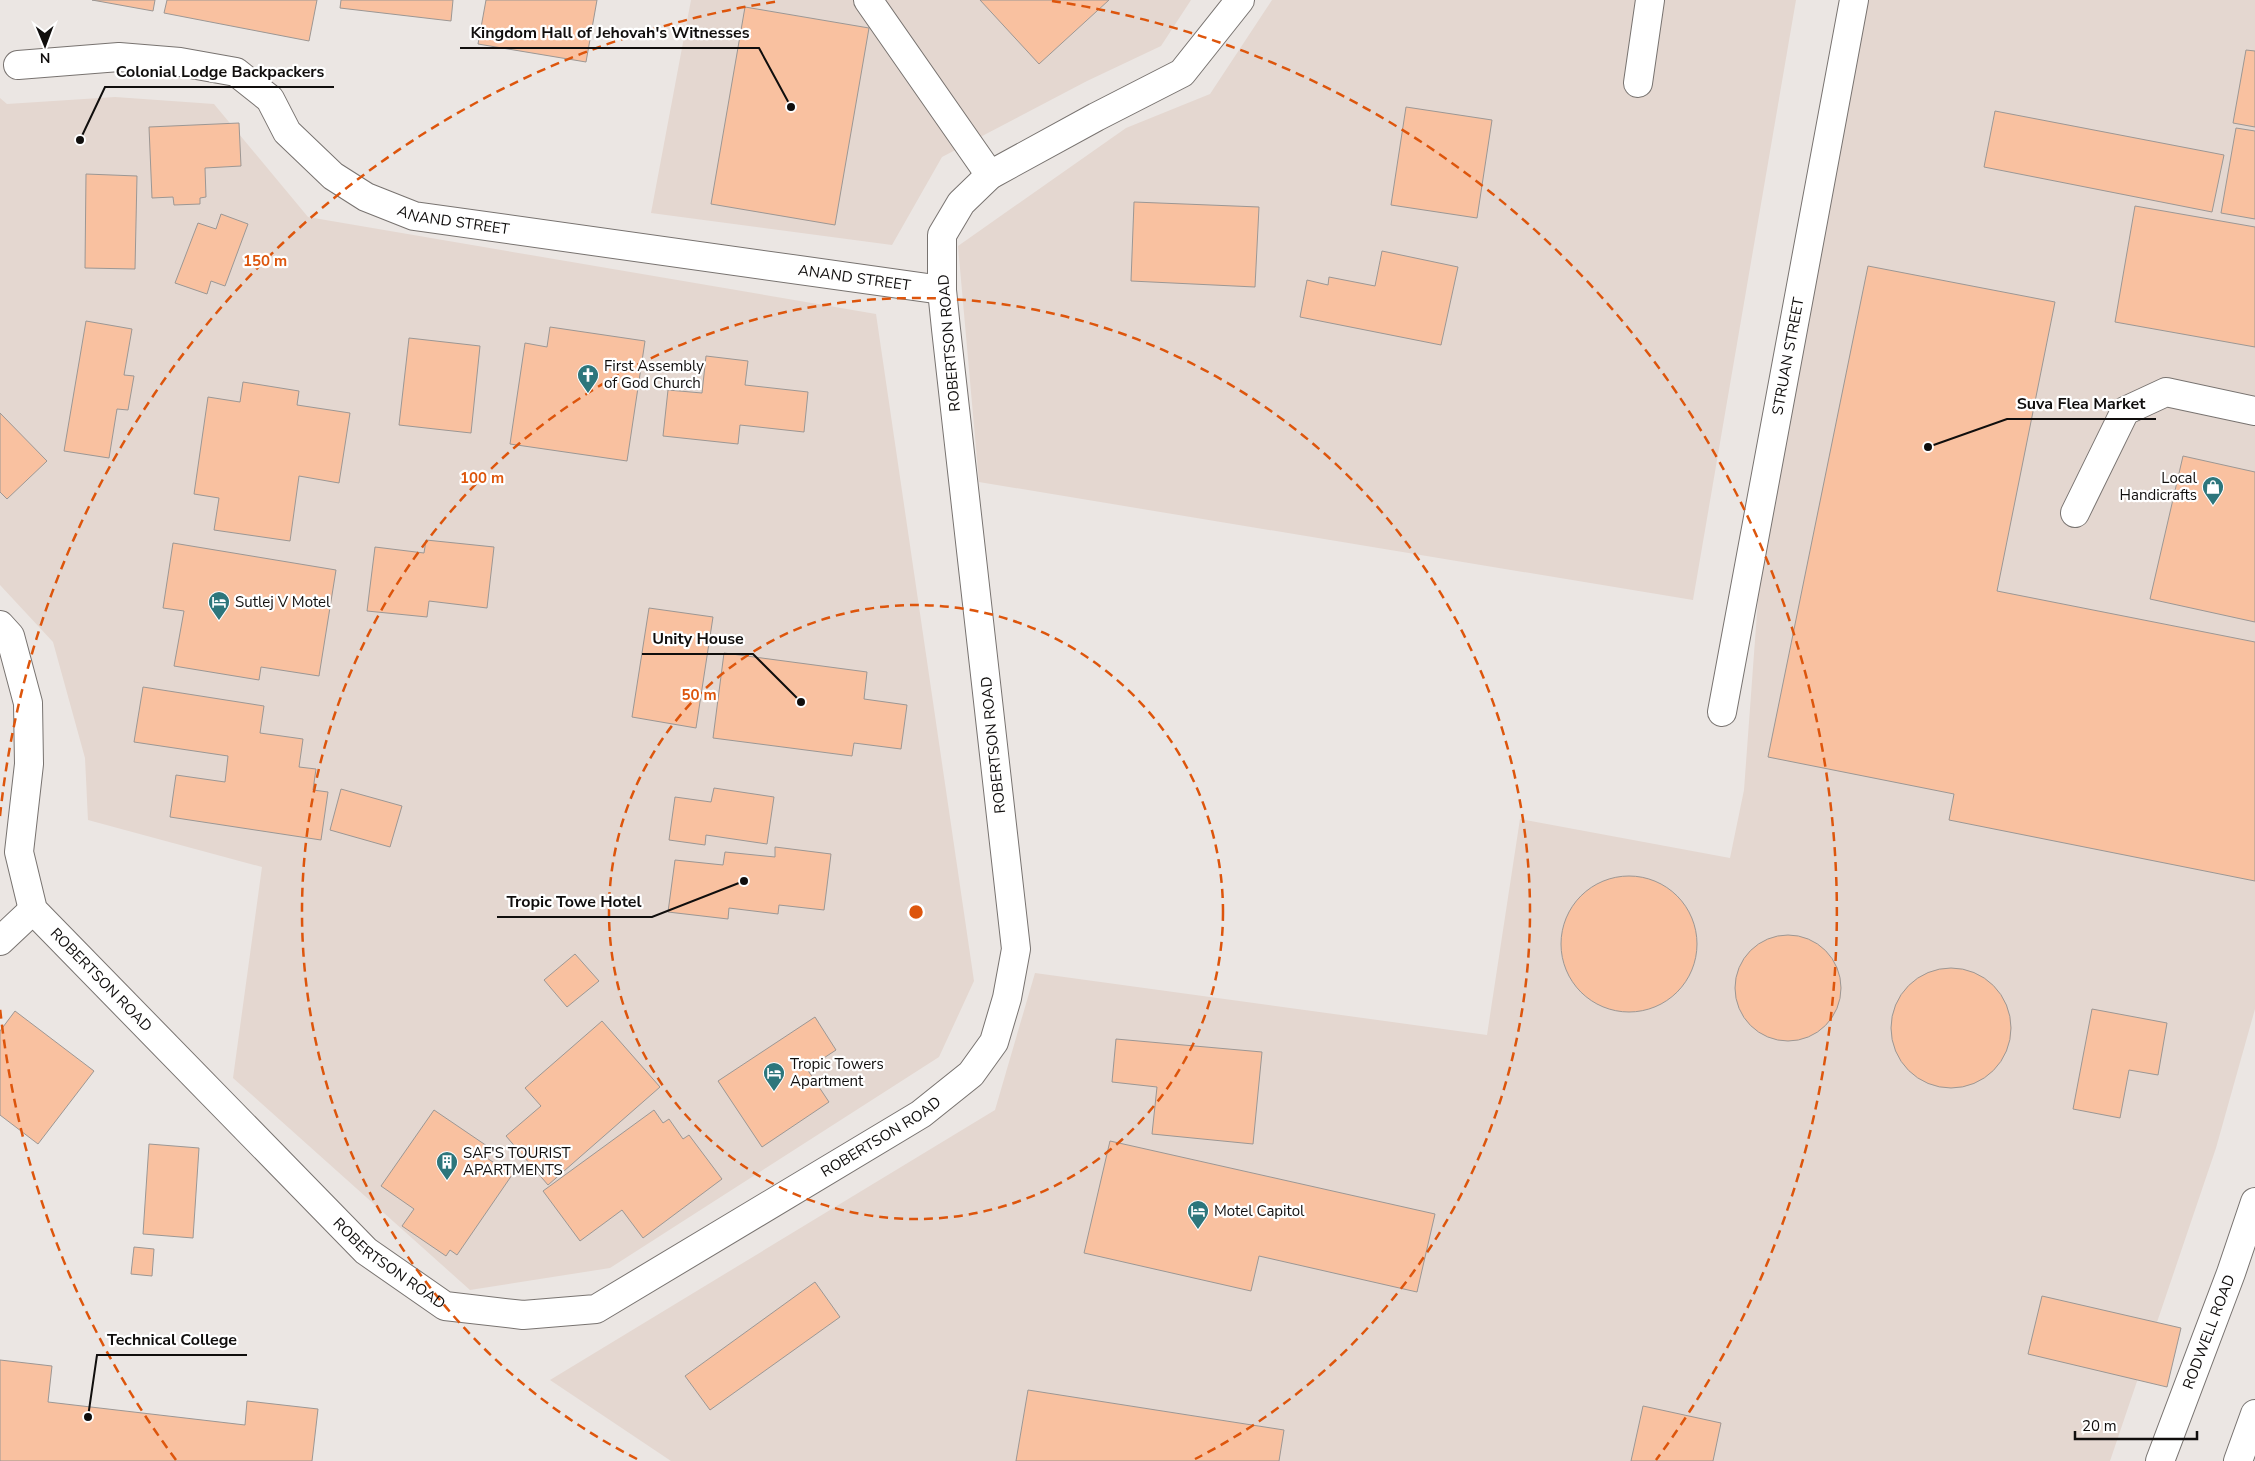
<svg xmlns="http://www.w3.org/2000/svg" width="2255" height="1461" font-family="'Nunito Sans',sans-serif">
  <rect width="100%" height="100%" fill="#ebe6e3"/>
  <path fill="#e4d7d0" d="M691,0h500l-30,46 -74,35 -145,76 -50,88 -241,-32z
    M1272,0h524l-103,600 -714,-118 -21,-236 168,-118 84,-34z
    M1844,0h411v1009l-39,139 -106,313h-1439l-121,-81 445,-270 40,-137 452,62 33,-216 210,39 14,-68 21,-286z
    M115,97l99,7 94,113 568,97 98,667 -35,76 -329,211 -140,22 -237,-212 29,-211 -174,-47 -3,-62 -32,-116 -53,-57v-487l7,6z"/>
  <path fill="#f9c1a0" stroke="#9c9794" d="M92,0h63l-2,11z
    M167,0h150l-8,41 -145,-28z
    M341,0h112l-2,21 -111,-13z
    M486,0h111l-11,62 -108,-18z
    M980,0h129l-70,64z
    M745,7l124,21 -34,197 -124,-21z
    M2246,50l9,1v76l-22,-4z
    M1406,107l86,13 -15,98 -86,-13z
    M1995,111l229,44 -12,57 -228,-45z
    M239,123l2,43 -36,2 1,29 -6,1v6l-26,1 -1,-8 -21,1 -3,-71z
    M2236,128l19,3v88l-34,-6z
    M86,174l51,2 -2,93 -50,-1z
    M1134,202l125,5 -4,80 -124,-6z
    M2135,206l120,21v120l-140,-25z
    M221,214l27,10 -23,62 -14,-5 -4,13 -32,-11 23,-60 18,6z
    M1382,251l76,16 -17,78 -141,-28 7,-37 21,5 1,-8 46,9z
    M1868,266l187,36 -58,289 258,51v239l-306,-61 5,-26 -186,-37z
    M86,321l46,8 -8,46 10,1 -6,34 -11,-1 -8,49 -45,-7z
    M550,327l95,14 -18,120 -117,-17 15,-101 22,4z
    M409,338l71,8 -9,87 -72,-8z
    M706,356l42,5 -3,24 63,7 -4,40 -64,-7 -2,19 -75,-8 5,-46 34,3z
    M243,382l56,9 -2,14 53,8 -11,70 -40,-7 -9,65 -76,-11 5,-32 -25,-4 14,-97 32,5z
    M0,413l47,48 -40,38 -7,-7z
    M2183,456l72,16v150l-105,-23z
    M426,540l68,7 -7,61 -58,-7 -2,16 -60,-6 8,-64 49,6z
    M173,543l163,27 -17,106 -58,-9 -2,13 -85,-14 10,-55 -21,-3z
    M649,608l64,9 -17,111 -64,-11z
    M724,653l143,19 -3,27 43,6 -6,44 -47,-6 -2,13 -139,-18z
    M143,687l121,19 -4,27 43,6 -4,28 17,2 -3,21 15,2 -7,48 -151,-23 6,-42 49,7 3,-26 -94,-14z
    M714,788l60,9 -7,47 -61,-9 -1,10 -36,-5 6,-43 36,5z
    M341,789l61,17 -12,41 -60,-17z
    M775,847l56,7 -7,56 -45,-5 -1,9 -49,-6 -1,11 -60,-7 7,-52 48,5 2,-13 50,5z
    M1561 944a68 68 0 1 1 136 0a68 68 0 1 1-136 0Z
    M1735 988a53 53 0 1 1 106 0a53 53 0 1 1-106 0Z
    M575,954l24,27 -32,26 -23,-27z
    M1891 1028a60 60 0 1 1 120 0a60 60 0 1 1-120 0Z
    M2092,1009l75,14 -9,52 -29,-5 -9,48 -47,-9z
    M15,1011l79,60 -56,73 -38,-29v-84z
    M815,1017l21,33 -29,19 22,33 -67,45 -44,-66z
    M602,1021l58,66 -112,98 -42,-49 35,-30 -16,-18z
    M1116,1039l146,13 -9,92 -101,-10 5,-47 -45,-5z
    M434,1110l53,36 -6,8 31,21 -55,80 -7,-5 -4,6 -44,-30 12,-17 -33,-23z
    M654,1110l9,13 6,-4 14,20 6,-4 33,44 -79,59 -21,-28 -42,31 -37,-50z
    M1110,1141l325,73 -18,78 -158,-36 -8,35 -167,-38z
    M149,1144l50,4 -6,90 -50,-4z
    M134,1247l20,2 -2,27 -21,-2z
    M815,1282l25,35 -130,93 -25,-34z
    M2042,1296l139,32 -14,59 -139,-33z
    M0,1360l52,6 -4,36 197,23 2,-24 71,8 -6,52h-312z
    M1028,1390l256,40 -5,31h-263z
    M1643,1406l78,17 -8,38h-82z"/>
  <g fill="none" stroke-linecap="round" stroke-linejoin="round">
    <g stroke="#787370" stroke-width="30">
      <g id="minor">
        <path d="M868,0l122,175"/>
        <path id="s1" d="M18,65l101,-8 61,5 56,10 34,27 17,33 46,44 33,21 48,19 528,74"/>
        <path d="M1638,83l12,-83"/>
        <path d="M2075,513l50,-102 41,-19 89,19"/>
        <path id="s2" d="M0,625l10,11 18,67 1,61 -10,88 14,58 333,341 79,55 78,9 73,-6 325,-195 50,-40 23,-32 13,-44 9,-49 -70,-620 -4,-39v-55l19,-32 29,-28 106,-58 86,-44 58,-73"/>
        <path id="s3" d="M1722,712l132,-712"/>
        <path d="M0,941l33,-31"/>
        <path d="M2238,1461l17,-47"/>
      </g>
    </g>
    <g stroke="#787370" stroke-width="30">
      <g id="highway">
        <path id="s4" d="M2160,1461l71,-188 24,-71"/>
      </g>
    </g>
    <use href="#minor" stroke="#fff" stroke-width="28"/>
    <use href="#highway" stroke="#fff" stroke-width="28"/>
  </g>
  <g fill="none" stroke="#dd550c" stroke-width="2.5" stroke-dasharray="9 6">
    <circle cx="916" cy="912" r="307"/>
    <path d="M637 1459A614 614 0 1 1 1195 1459"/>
    <path d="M176 1460A921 921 0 0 1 0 1008M0 816A921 921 0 0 1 780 1M1052 1A921 921 0 0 1 1656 1460"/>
  </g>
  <defs>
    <g id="church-pin" transform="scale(1.125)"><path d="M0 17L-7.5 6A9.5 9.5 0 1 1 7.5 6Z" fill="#2d767c" stroke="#fff"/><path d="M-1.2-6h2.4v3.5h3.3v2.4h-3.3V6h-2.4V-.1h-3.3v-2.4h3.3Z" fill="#fff"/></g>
    <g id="shop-pin" transform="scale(1.125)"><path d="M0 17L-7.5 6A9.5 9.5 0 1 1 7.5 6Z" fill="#2d767c" stroke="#fff"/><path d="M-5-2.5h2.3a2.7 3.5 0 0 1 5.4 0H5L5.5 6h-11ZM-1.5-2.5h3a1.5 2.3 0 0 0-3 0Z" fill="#fff"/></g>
    <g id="hotel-pin" transform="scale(1.125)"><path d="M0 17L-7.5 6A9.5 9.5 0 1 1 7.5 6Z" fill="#2d767c" stroke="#fff"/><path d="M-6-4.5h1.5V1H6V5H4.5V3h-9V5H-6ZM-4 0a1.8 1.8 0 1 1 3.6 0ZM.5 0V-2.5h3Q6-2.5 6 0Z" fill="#fff"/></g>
    <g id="building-pin" transform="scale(1.125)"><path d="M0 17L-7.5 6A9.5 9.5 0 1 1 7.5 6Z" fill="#2d767c" stroke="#fff"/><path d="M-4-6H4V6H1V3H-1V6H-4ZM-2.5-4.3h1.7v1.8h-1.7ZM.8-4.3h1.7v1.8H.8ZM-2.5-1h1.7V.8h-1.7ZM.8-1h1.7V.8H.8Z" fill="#fff"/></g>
  </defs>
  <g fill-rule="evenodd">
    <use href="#church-pin" x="588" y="375"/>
    <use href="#shop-pin" x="2213" y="487"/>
    <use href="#hotel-pin" x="219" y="602"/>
    <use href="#hotel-pin" x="774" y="1073"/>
    <use href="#building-pin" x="447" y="1162"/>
    <use href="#hotel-pin" x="1198" y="1211"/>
  </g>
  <g text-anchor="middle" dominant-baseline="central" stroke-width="4.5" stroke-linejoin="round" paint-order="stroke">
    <g font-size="15" fill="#100e0d" stroke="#fff">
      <text stroke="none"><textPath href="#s1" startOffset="494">ANAND STREET</textPath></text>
      <text stroke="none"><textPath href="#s1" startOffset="899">ANAND STREET</textPath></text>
      <text transform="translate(949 343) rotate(-95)">ROBERTSON ROAD</text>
      <text stroke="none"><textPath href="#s3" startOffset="362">STRUAN STREET</textPath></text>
      <text transform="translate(993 745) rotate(-96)">ROBERTSON ROAD</text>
      <text stroke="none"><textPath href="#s2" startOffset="391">ROBERTSON ROAD</textPath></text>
      <text stroke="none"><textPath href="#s2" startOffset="1351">ROBERTSON ROAD</textPath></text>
      <text stroke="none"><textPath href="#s2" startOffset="796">ROBERTSON ROAD</textPath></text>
      <text stroke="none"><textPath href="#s4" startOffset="138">RODWELL ROAD</textPath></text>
    </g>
    <g font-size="15" fill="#100e0d" stroke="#fff" text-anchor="start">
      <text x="604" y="366">First Assembly<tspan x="604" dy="17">of God Church</tspan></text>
      <text x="2197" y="478" text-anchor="end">Local<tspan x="2197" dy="17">Handicrafts</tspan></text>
      <text x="235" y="602">Sutlej V Motel</text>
      <text x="790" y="1064">Tropic Towers<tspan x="790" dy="17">Apartment</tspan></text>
      <text x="463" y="1153">SAF'S TOURIST<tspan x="463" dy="17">APARTMENTS</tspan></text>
      <text x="1214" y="1211">Motel Capitol</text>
    </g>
  </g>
  <circle cx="916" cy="912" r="8" fill="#dd550c" stroke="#fff" stroke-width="2.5"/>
  <g font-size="15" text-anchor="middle" font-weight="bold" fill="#dd550c" stroke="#fff" stroke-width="4.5" stroke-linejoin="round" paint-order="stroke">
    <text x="265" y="266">150 m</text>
    <text x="482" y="483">100 m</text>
    <text x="699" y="700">50 m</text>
  </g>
  <path fill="none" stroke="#100e0d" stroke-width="2" d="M791 107L759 48H460M80 140L105 87H334M1928 447L2007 419H2156M801 702L753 654H642M744 881L652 917H497M88 1417L97 1355H247"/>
  <g fill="#100e0d" stroke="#fff" stroke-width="2">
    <circle cx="791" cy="107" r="5"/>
    <circle cx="80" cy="140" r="5"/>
    <circle cx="1928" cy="447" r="5"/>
    <circle cx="801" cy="702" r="5"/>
    <circle cx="744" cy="881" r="5"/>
    <circle cx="88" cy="1417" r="5"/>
  </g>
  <g font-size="16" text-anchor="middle" font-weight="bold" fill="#100e0d" stroke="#fff" stroke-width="4.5" stroke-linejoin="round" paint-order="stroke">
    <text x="610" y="38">Kingdom Hall of Jehovah's Witnesses</text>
    <text x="220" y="77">Colonial Lodge Backpackers</text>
    <text x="2081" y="409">Suva Flea Market</text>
    <text x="698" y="644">Unity House</text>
    <text x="574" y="907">Tropic Towe Hotel</text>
    <text x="172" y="1345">Technical College</text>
  </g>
  <g transform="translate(45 45) rotate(179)" stroke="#ffffff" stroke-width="4" paint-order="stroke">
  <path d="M0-4L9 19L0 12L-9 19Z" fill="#100e0d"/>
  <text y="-8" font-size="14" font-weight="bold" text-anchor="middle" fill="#100e0d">N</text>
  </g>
  <path d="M2075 1431v8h122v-8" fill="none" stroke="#100e0d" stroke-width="2.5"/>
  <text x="2082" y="1431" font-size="15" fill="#100e0d" stroke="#ffffff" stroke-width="4" paint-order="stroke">20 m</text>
</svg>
